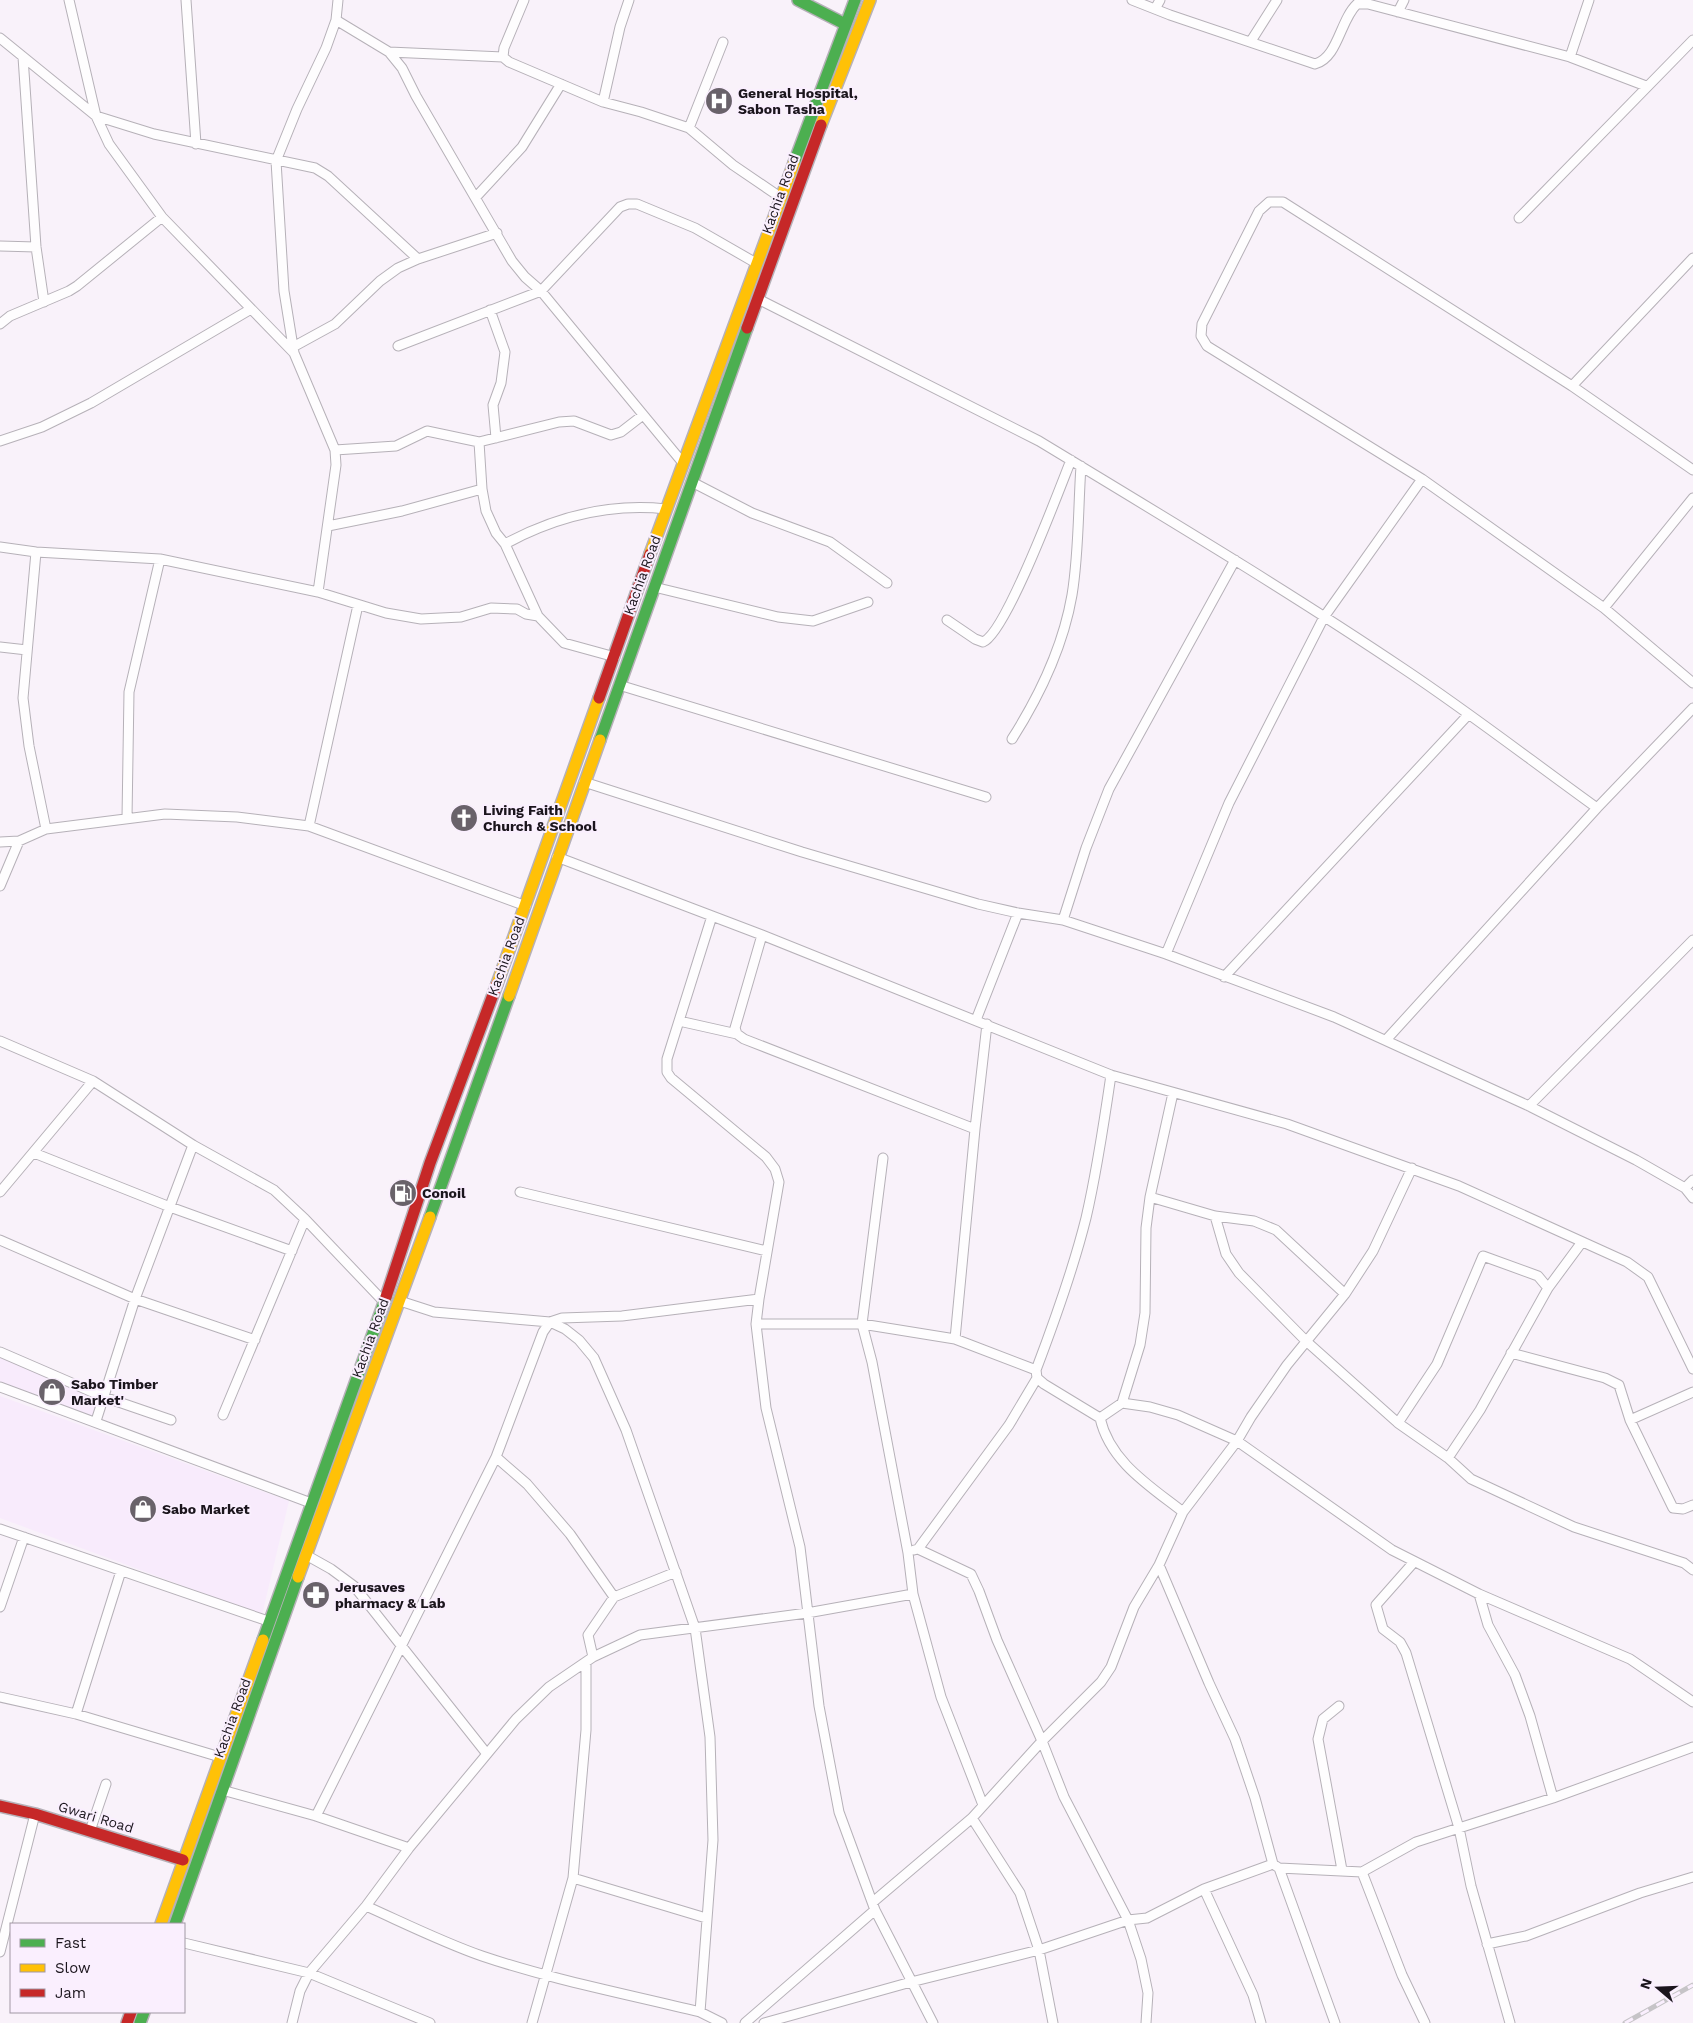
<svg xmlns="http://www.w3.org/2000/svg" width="1693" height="2023" font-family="'Work Sans',sans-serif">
  <rect width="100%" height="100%" fill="#f9f2fa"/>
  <path fill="#f8ebfc" d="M0,1355l101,44 -7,19 -94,-34z
    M0,1396l289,105 -27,114 -262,-97z"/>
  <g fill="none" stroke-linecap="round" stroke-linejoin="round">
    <g stroke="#b6b1b8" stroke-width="11">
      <path id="street" d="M69,0l27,116 13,28 53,73 132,136
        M186,0l10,144
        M1132,0l38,15 145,49c23,-6 25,-44 42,-60h11l202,53 19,-57
        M1155,9l5,-9
        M1398,12l6,-12
        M336,20l53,32 13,16 14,28 96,165 13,16 16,14 142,172
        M0,38l96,78 58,18 161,34 13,8 90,83
        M1251,41l26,-41
        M389,52l114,5 6,5 94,40 38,10 48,16 44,37 47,32
        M23,57l13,190 8,55
        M503,57l1,-9 20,-48
        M1570,57l76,29
        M603,102l17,-75 9,-27
        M689,128l34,-86
        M476,197l46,-50 39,-63
        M1519,218l174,-178
        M0,246l36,1
        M1693,258l-121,128 121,84
        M758,299l281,142c122,74 246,148 365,228 66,44 129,93 193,139
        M490,310l15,42 -4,31 -8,22 3,33
        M0,324l10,-8 59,-25 8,-5 85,-69
        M398,346l143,-55 79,-84 8,-3h9l58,24 61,35
        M293,347l42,-23 45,-43 18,-13 20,-9 79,-26
        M1572,386l-289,-184h-14l-10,9 -57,113 -1,12 6,10 215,133 182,129 89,75
        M0,441l42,-14 49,-24 160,-94
        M479,442l3,47 4,22 10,22 9,11 33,72
        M335,450l61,-4 31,-15 52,11 80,-20 15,-1 37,14 10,-3 22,-17
        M692,482l60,31 78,29 57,41
        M328,526l74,-15 80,-22
        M505,544c50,-27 104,-41 161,-35
        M0,547l36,5 124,7 158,33 68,21 35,6 40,-2 30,-9 26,1 9,5 12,2 26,27 51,14
        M36,552l-13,146 6,48 17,83
        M654,587l124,30 35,4 55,-19
        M318,592l18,-127 -1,-15 -41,-97 -10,-62 -8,-130 21,-52 29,-61 10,-28 2,-20
        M1604,608l89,-110
        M947,620l28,19 8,3c23,-9 76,-152 88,-182
        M0,647l27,3
        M619,685l367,112
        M1012,739c28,-44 51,-92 60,-144 7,-42 6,-86 9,-129
        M584,782l218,70 176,52 40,9 45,7 103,34 168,63 195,89 107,54 49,28 8,10
        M127,818l2,-126 31,-133
        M309,826l49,-221
        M0,842l19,-1
        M557,857l205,78 349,140 176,49 172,62 168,76 21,15 45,92
        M0,886l19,-45 27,-12 119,-15 72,3 72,9 217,80
        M712,916l-45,143v13l4,6 95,79 9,12 4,13 -20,117 -3,25 10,84 34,139 19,159 20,106 36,98 58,113
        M1063,920l23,-72 23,-59 126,-229
        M762,935l-27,93 2,6 7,5 231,90
        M1166,954l63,-151 95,-186 98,-138
        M1224,977l244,-262
        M976,1020l42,-107
        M679,1021l58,13
        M1386,1040l211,-232 96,-100
        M0,1041l93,40 100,64 81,45 31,29 79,83
        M1111,1075c-7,48 -14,96 -25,143 -13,52 -31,102 -50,152l1,8 7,6 56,34c10,44 50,68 83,94
        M1529,1106l164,-166
        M34,1153l136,54 122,44
        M883,1158l-21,166 10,38 36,191 5,41 28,103 42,108
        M1685,1188l8,-8
        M0,1192l93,-111
        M520,1192l247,59
        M1150,1197l65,19 39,5 22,9 69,64
        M1215,1216l11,38 13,19 67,68 92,82 50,35 23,21 103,48 110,36 9,7
        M0,1240l135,59 120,41
        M400,1301l34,11 116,10 12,-4 60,-2 137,-17
        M756,1324h106l93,15 81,31
        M955,1339l20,-210 12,-105
        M0,1352l104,45 67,23
        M1511,1353l94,25 14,7 11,35 43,88 10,1 10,-4
        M0,1387l311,116
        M1122,1403l18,-58 5,-32 1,-85 4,-31 23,-104
        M223,1415l82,-196
        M1100,1418l22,-15 28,4 28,8 59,26 155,109 87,44 151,65 63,43
        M1630,1420l63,-28
        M96,1421l39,-122 58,-154
        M1398,1423l39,-59 46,-108 55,20 10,12
        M496,1457l31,27 43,50 44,63 62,-25
        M1448,1458l32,-48 68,-122 34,-46
        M0,1529l268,92
        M918,1549l53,25 8,17 18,49 45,101 59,-59 10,-15 23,-60 25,-42 24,-53 54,-71 14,-24 36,-52 58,-71 28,-43 39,-83
        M914,1550l4,-1 91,-124 28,-47
        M306,1555l25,14 23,17 133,168
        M1414,1562l-38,43 7,24 17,13 6,11 53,175 94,-30 140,-51
        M1479,1594l9,31 27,50 15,41 23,82
        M0,1607l24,-70
        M593,1657l-5,-22 26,-38
        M0,1697l76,17 144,43
        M1339,1706l-16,13 -5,20 24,131
        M76,1714l45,-143
        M222,1790l94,26 93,32
        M316,1816l180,-359 47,-125 7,-10 15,7 14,11 15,18 32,72 69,198 15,109 3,103 -13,172
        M972,1818l48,75 19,57 14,73
        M90,1831l16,-47
        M1276,1866l3,2 56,155
        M1279,1868l83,4 40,103 23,48
        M1362,1872l54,-30 43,-14 12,58 39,137
        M573,1878l133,40
        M1204,1889l49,106 8,28
        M873,1902l99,-84 70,-77 22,56 64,123 13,39 7,34 -2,30
        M366,1906c38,17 76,36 116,50 71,24 145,38 218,56l22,11
        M184,1943l125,30 121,50
        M1487,1944l39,-8 114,-43 53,-16
        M0,1952l35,-138
        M292,2023l8,-32 9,-18 57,-67 43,-58 78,-94 29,-35 33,-32 44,-30 47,-22 167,-22 106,-19
        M532,2023l41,-145 13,-148v-68
        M745,2023l130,-113
        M764,2023l147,-41 128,-32 89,-30 19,-2 57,-29 69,-25 -18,-66 -20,-59 -26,-56 -50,-118"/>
    </g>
    <g stroke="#b6b1b8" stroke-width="14">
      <path id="fast" d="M798,0l47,24
        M794,163l61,-163
        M600,740l147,-412
        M430,1217l79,-221
        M263,1640l123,-343
        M175,1924l123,-347
        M140,2023l4,-11"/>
    </g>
    <g stroke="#b6b1b8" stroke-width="14">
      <path id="slow" d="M821,125l49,-125
        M650,554l144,-391
        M497,984l102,-286
        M509,996l91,-256
        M298,1577l132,-360
        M161,1924l102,-284"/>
    </g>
    <g stroke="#b6b1b8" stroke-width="14">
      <path id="jam" d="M747,328l74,-203
        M599,698l51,-144
        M386,1297l44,-134 67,-179
        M0,1806l35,8 148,46
        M127,2023l4,-11"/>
    </g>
    <use href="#street" stroke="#fefdfe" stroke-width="9"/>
    <use href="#fast" stroke="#4caf50" stroke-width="11"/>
    <use href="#slow" stroke="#ffc107" stroke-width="11"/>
    <use href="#jam" stroke="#c62828" stroke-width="11"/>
    <g stroke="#c6c4c7" stroke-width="5">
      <path id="rail" d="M1625,2023l68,-38"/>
    </g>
    <use href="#rail" stroke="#faeffe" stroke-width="3" stroke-dasharray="9" stroke-linecap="butt"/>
  </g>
  <defs>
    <g id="hospital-disc" transform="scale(1.4375)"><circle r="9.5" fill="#69626a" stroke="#faeffe"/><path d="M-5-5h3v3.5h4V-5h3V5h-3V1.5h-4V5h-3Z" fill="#fff"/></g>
    <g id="church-disc" transform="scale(1.4375)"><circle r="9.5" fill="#69626a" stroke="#faeffe"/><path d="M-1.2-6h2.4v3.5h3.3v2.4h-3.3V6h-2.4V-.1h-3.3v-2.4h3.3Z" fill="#fff"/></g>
    <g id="fuel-disc" transform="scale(1.4375)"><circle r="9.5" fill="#69626a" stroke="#faeffe"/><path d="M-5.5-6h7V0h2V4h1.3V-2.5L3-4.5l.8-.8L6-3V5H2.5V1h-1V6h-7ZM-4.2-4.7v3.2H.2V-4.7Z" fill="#fff"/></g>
    <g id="shop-disc" transform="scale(1.4375)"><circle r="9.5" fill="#69626a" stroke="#faeffe"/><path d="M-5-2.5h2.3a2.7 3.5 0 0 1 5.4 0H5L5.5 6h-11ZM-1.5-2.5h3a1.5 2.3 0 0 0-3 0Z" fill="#fff"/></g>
    <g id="pharmacy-disc" transform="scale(1.4375)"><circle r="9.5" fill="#69626a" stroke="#faeffe"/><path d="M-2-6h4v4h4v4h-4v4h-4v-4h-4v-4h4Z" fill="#fff"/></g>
  </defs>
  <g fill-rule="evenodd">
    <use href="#hospital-disc" x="719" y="101"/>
    <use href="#church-disc" x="464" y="818"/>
    <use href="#fuel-disc" x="403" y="1193"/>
    <use href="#shop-disc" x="52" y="1392"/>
    <use href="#shop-disc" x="143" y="1509"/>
    <use href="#pharmacy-disc" x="316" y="1595"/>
  </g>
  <g text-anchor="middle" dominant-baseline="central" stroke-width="4" stroke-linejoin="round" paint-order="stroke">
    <g font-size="14" font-weight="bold" fill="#1b151d" stroke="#faeffe" text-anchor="start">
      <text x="738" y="93">General Hospital,<tspan x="738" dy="16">Sabon Tasha</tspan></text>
      <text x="483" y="810">Living Faith<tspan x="483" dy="16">Church &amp; School</tspan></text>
      <text x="422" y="1193">Conoil</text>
      <text x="71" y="1384">Sabo Timber<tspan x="71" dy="16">Market'</tspan></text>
      <text x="162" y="1509">Sabo Market</text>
      <text x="335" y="1587">Jerusaves<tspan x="335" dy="16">pharmacy &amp; Lab</tspan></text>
    </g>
    <g font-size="14" fill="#1b151d" stroke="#faeffe">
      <text transform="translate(780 194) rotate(-70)">Kachia Road</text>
      <text transform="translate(642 575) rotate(-70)">Kachia Road</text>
      <text transform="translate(506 956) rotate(-70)">Kachia Road</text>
      <text transform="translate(370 1338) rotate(-70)">Kachia Road</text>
      <text transform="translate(232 1718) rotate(-70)">Kachia Road</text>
      <text transform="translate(96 1817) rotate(17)">Gwari Road</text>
    </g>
  </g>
  <rect x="10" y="1923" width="175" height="90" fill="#faeffe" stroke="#a198a4"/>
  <rect x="20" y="1939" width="25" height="8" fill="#4caf50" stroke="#a198a4"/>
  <text x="55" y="1948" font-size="15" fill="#1b151d">Fast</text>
  <rect x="20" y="1964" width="25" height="8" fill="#ffc107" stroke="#a198a4"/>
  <text x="55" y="1973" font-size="15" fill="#1b151d">Slow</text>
  <rect x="20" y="1989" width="25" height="8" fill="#c62828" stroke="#a198a4"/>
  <text x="55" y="1998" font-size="15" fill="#1b151d">Jam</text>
  <g transform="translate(1658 1988) rotate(289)" stroke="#faeffe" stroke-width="4" paint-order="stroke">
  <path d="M0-4L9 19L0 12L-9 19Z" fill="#1b151d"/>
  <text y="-8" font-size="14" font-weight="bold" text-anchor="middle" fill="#1b151d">N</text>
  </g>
</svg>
